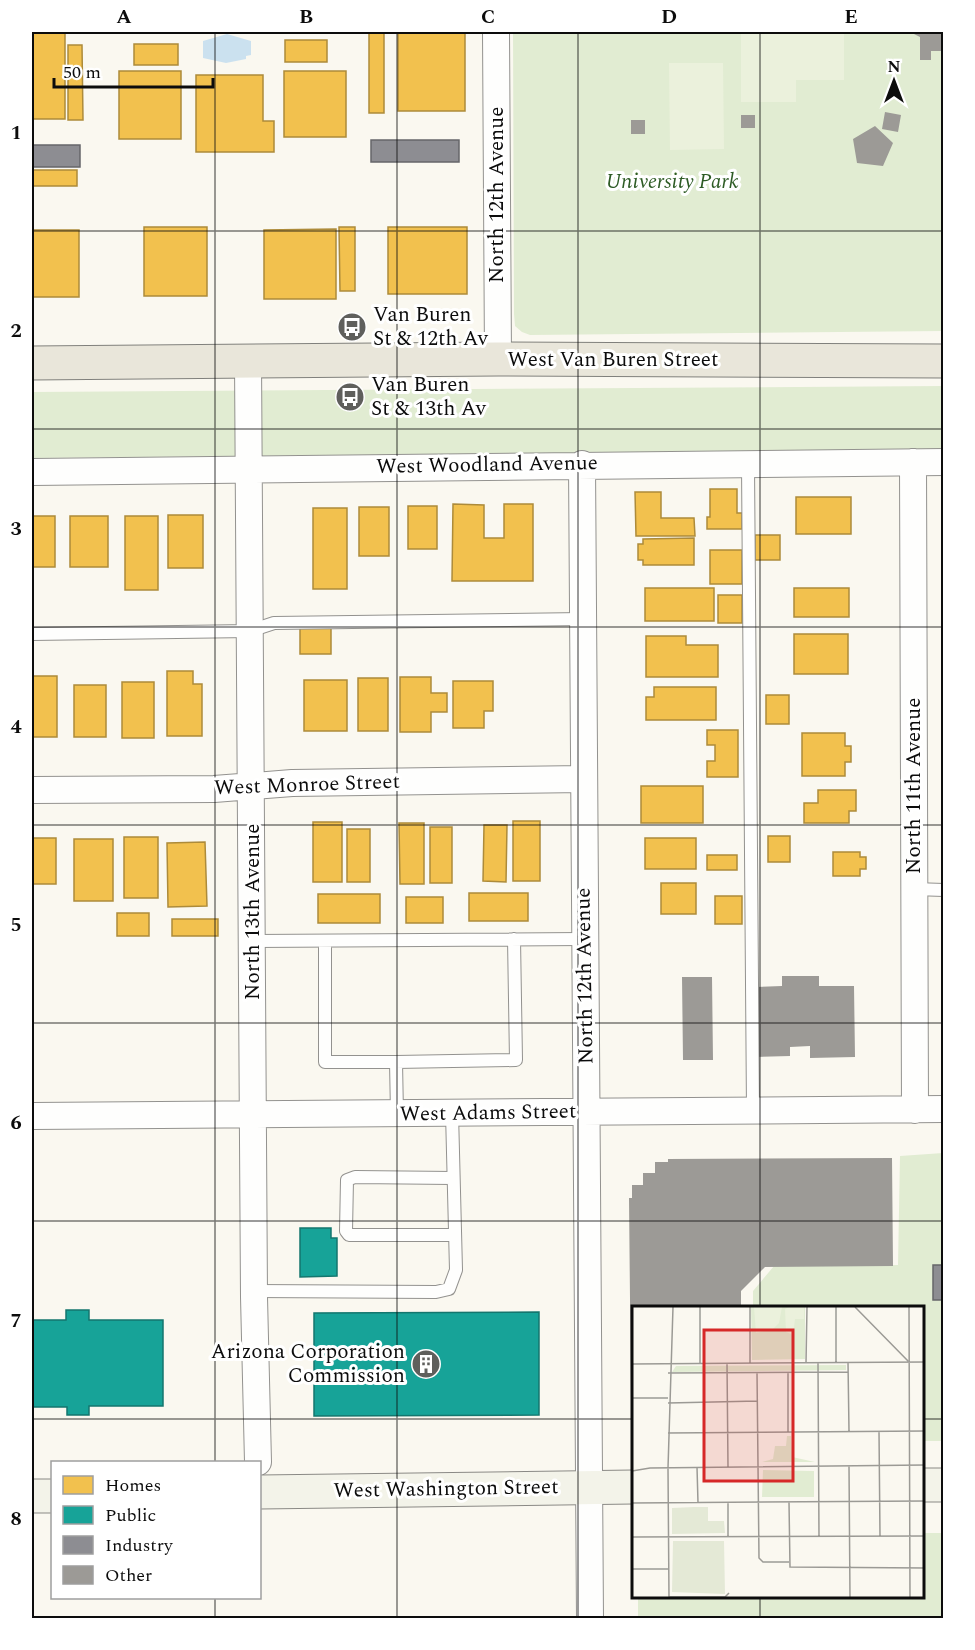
<svg xmlns="http://www.w3.org/2000/svg" width="975" height="1650" font-family="Spectral,serif">
  <rect width="100%" height="100%" fill="#faf8f0"/>
  <path fill="#e1ecd2" d="M513,32h430v299l-413,4 -8,-3 -7,-6 -1,-12z
    M943,386v64l-911,8v-66z
    M943,1153v112l-10,35h10v141h-20l-1,-133h-169v-17l21,-25 124,-1 2,-109z
    M923,1533h20v85h-305v-20h284z"/>
  <path fill="#ebf1dc" d="M741,32h103v48h-48v22h-55z
    M669,63h54l1,86 -54,1z"/>
  <path fill="#cbe1ef" d="M227,34l24,7v14l-5,1v3l-20,4 -23,-5v-17z"/>
  <path fill="#f2c14e" stroke="#ad8b3a" stroke-width="1.5" d="M32,32h33v87h-33z
    M369,32h15v81h-15z
    M398,32h67v79h-67z
    M285,40h42v22h-42z
    M134,44h44v21h-44z
    M68,45h14l1,75h-15z
    M119,71h62v68h-62z
    M284,71h62v66h-62z
    M196,75h67v46h11v31h-78z
    M32,170h45v16h-45z
    M144,227h63v69h-63z
    M339,227h16v64h-15z
    M388,227h79v67h-79z
    M336,229v70h-72v-69z
    M32,230h47v67h-47z
    M710,489h27v24h5v16h-35v-12h3z
    M635,492h26v26h33l1,18h-59z
    M796,497h55v37h-55z
    M453,504l31,1v33h20v-34h29v77h-81z
    M408,506h29v43h-29z
    M359,507h30v49h-30z
    M313,508h34v81h-34z
    M168,515h35v53h-35z
    M32,516h23v51h-23z
    M70,516h38v51h-38z
    M125,516h33v74h-33z
    M755,535h25v25h-25z
    M694,538v27h-51v-5h-5v-16h5v-5z
    M710,550h32v34h-32z
    M645,588h69v33h-69z
    M794,588h55v29h-55z
    M718,595h24v28h-24z
    M300,627h31v27h-31z
    M794,634h54v40h-54z
    M646,636h40v9h32v32h-72z
    M167,671h26v13h9v52h-35z
    M32,676h25v61h-25z
    M400,677h31v16h16v19h-16v20h-31z
    M358,678h30v53h-30z
    M304,680h43v51h-43z
    M453,681h40v30h-9v17h-31z
    M122,682h32v56h-32z
    M74,685h32v52h-32z
    M654,687h62v33h-70v-23h8z
    M766,695h23v29h-23z
    M707,730h31v47h-31v-16h8v-16h-8z
    M802,733h43v13h6v16h-6v14h-43z
    M641,786h62v37h-62z
    M818,790h38v21h-7v12h-45v-20h14z
    M513,821h27v60h-27z
    M313,822h29v60h-29z
    M399,823h25v61h-24z
    M484,825h23l-1,57 -23,-1z
    M430,827h22v56h-22z
    M347,829h23v53h-23z
    M768,836h22v26h-22z
    M124,837h34v61h-34z
    M32,838h24v46h-24z
    M645,838h51v31h-51z
    M74,839h39v62h-39z
    M205,842l2,64 -39,1 -1,-64z
    M833,852h27v5h6v12h-6v7h-27z
    M707,855h30v15h-30z
    M661,883h35v31h-35z
    M469,893h59v28h-59z
    M318,894h62v29h-62z
    M715,896h27v28h-27z
    M406,897h37v26h-37z
    M117,913h32v23h-32z
    M172,919h46v17h-46z"/>
  <path fill="#17a398" stroke="#14766e" stroke-width="1.5" d="M300,1228h31v10h6v38l-37,1z
    M66,1310h23v10h74v86h-74v9h-22v-8h-35v-87h34z
    M539,1312v103l-225,1v-103z"/>
  <path fill="#8d8d92" stroke="#66666a" stroke-width="1.5" d="M371,140h88v22h-88z
    M32,145h48v22h-48z
    M933,1265h11v35h-11z"/>
  <path fill="#9c9a96" d="M910,32h34v19h-13v9h-11v-23z
    M885,112l16,3 -3,17 -16,-3z
    M741,115h14v13h-14z
    M631,120h14v14h-14z
    M875,126l18,17 -10,23 -26,-3 -4,-24z
    M782,976h37v10h35l1,71 -45,1v-12l-20,1v9l-36,1v-70l28,-1z
    M682,977h30l1,83h-30z
    M892,1158l1,108 -128,1 -24,24v17h-108v92h-2l-2,-202h3v-13h11v-12h12v-11h13v-3z"/>
  <g fill="none" stroke-linecap="round" stroke-linejoin="round">
    <g stroke="#93928f" stroke-width="14">
      <path id="service" d="M748,465l5,646
        M32,634l218,-3 24,-8 309,-4
        M914,889l30,1
        M253,941l331,-2
        M325,941v121h71
        M397,1114l-1,-52 120,-2 -2,-121
        M453,1178l-98,-1 -8,3 -1,51 3,4h106
        M254,1291l182,1 13,-3 7,-19 -4,-157"/>
    </g>
    <g stroke="#93928f" stroke-width="28">
      <path id="minor" d="M496,32l2,327
        M248,361l6,936 4,165
        M913,462l2,648
        M582,464l8,1154
        M32,472l912,-10
        M32,790l182,-1 78,-6 291,-4
        M32,1116l912,-7"/>
    </g>
    <g stroke="#8a8985" stroke-width="35">
      <path id="secondary" d="M922,1485h22
        M260,1492l373,-5
        M32,1496h20"/>
    </g>
    <g stroke="#80807c" stroke-width="35">
      <path id="primary" d="M32,363l466,-4 446,2"/>
    </g>
    <use href="#service" stroke="#fefefd" stroke-width="12"/>
    <use href="#minor" stroke="#fefefd" stroke-width="26"/>
    <use href="#secondary" stroke="#f3f3e9" stroke-width="33"/>
    <use href="#primary" stroke="#e9e6da" stroke-width="33"/>
  </g>
  <path fill="none" stroke="#0c0c0c" stroke-width="1.5" stroke-opacity="0.55" d="M215,32v1430M397,32v1586M578,32v1586M760,32v1276M32,231h912M32,429h912M32,627h912M32,825h912M32,1023h912M32,1221h912M32,1419h601M922,1419h22M215,1598v20M760,1598v20"/>
  <defs>
    <g id="bus-disc" transform="scale(1.5)"><circle r="9.5" fill="#5f5f5c" stroke="#fff"/><path d="M-5-6H5V4H4V6H2V4H-2V6H-4V4H-5ZM-3.5-4V0h7V-4ZM-3.5 1.2v1.5H-2V1.2ZM2 1.2v1.5H3.5V1.2Z" fill="#fff"/></g>
    <g id="building-disc" transform="scale(1.5)"><circle r="9.5" fill="#5f5f5c" stroke="#fff"/><path d="M-4-6H4V6H1V3H-1V6H-4ZM-2.5-4.3h1.7v1.8h-1.7ZM.8-4.3h1.7v1.8H.8ZM-2.5-1h1.7V.8h-1.7ZM.8-1h1.7V.8H.8Z" fill="#fff"/></g>
  </defs>
  <g fill-rule="evenodd">
    <use href="#bus-disc" x="352" y="327"/>
    <use href="#bus-disc" x="350" y="397"/>
    <use href="#building-disc" x="426" y="1364"/>
  </g>
  <g text-anchor="middle" dominant-baseline="central" stroke-width="6" stroke-linejoin="round" paint-order="stroke">
    <g font-size="21" font-style="italic" fill="#2d5b24" stroke="#fff">
      <text x="672" y="182">University Park</text>
    </g>
    <g font-size="21" fill="#0c0c0c" stroke="#fff">
      <text transform="translate(497 195) rotate(-90)">North 12th Avenue</text>
      <text x="613" y="360">West Van Buren Street</text>
      <text transform="translate(487 465) rotate(-1)">West Woodland Avenue</text>
      <text transform="translate(307 785) rotate(-2)">West Monroe Street</text>
      <text transform="translate(914 786) rotate(-90)">North 11th Avenue</text>
      <text transform="translate(253 912) rotate(-90)">North 13th Avenue</text>
      <text transform="translate(585 976) rotate(-91)">North 12th Avenue</text>
      <text transform="translate(488 1113) rotate(-1)">West Adams Street</text>
      <text transform="translate(446 1489) rotate(-1)">West Washington Street</text>
    </g>
    <g font-size="21" fill="#0c0c0c" stroke="#fff" text-anchor="start">
      <text x="373" y="315">Van Buren<tspan x="373" dy="24">St &amp; 12th Av</tspan></text>
      <text x="371" y="385">Van Buren<tspan x="371" dy="24">St &amp; 13th Av</tspan></text>
      <text x="405" y="1352" text-anchor="end">Arizona Corporation<tspan x="405" dy="24">Commission</tspan></text>
    </g>
  </g>
  <g transform="translate(632 1306)">
    <rect width="292" height="292" fill="#faf8f0"/>
    <path d="M119,1h54v52l-53,1zM214,59v5l-174,2 4,-6zM155,130h4l1,21 23,5h-53l11,-3 2,-13h11zM131,164l51,1v26h-52z" fill="#e1ecd2"/>
    <path d="M62,201h14v14h16l1,12 -53,1v-26zM41,235h51l1,53 -53,-2z" fill="#e4e9d6"/>
    <path d="M122,1h28l-3,16 -6,6 -17,4zM157,1h15v12h-9l-2,16 -7,-3 -1,-23z" fill="#ebf1dc"/>
    <path fill="none" stroke="#9b9a95" stroke-width="1.5" d="M68,1v56M118,1v56M204,1v56M223,1l53,54M277,1l1,291M216,56l1,69M95,57l1,104M174,57l1,-56M186,57l1,174M0,58l293,-2M125,66l2,186 4,4h26M156,66v60M36,67l180,-1M0,92h36M36,97l90,-2M247,125l1,105M36,127l257,-2M217,160l1,132M65,161l1,36M36,162l5,-161M36,162l1,130M0,165l18,-3 275,-3M157,196l1,65 135,1M0,197l293,-2M0,231l293,-1M96,231v-35M0,263h37M37,291h56l4,-4"/>
    <path fill="#d62828" fill-opacity="0.15" stroke="#d62828" stroke-width="3" d="M72,24h89v151h-89z"/>
    <rect width="292" height="292" fill="none" stroke="#0c0c0c" stroke-width="3"/>
  </g>
  <rect width="975" height="1650" fill="none" stroke="#ffffff" stroke-width="66"/>
  <rect x="51" y="1461" width="210" height="138" fill="#ffffff" stroke="#9e9e9e" stroke-width="1.5"/>
  <rect x="63" y="1476" width="30" height="18" fill="#f2c14e" stroke="#9e9e9e" stroke-width="1.5"/>
  <text x="105" y="1491" font-size="18" fill="#0c0c0c">Homes</text>
  <rect x="63" y="1506" width="30" height="18" fill="#17a398" stroke="#9e9e9e" stroke-width="1.5"/>
  <text x="105" y="1521" font-size="18" fill="#0c0c0c">Public</text>
  <rect x="63" y="1536" width="30" height="18" fill="#8d8d92" stroke="#9e9e9e" stroke-width="1.5"/>
  <text x="105" y="1551" font-size="18" fill="#0c0c0c">Industry</text>
  <rect x="63" y="1566" width="30" height="18" fill="#9c9a96" stroke="#9e9e9e" stroke-width="1.5"/>
  <text x="105" y="1581" font-size="18" fill="#0c0c0c">Other</text>
  <g transform="translate(894 81)" stroke="#ffffff" stroke-width="4.5" paint-order="stroke">
  <path d="M0-4.5L10 22L0 15L-10 22Z" fill="#0c0c0c"/>
  <text y="-9" font-size="16" font-weight="bold" text-anchor="middle" fill="#0c0c0c">N</text>
  </g>
  <path d="M54 78v9h159v-9" fill="none" stroke="#0c0c0c" stroke-width="3"/>
  <text x="63" y="78" font-size="18" fill="#0c0c0c" stroke="#ffffff" stroke-width="4.5" paint-order="stroke">50 m</text>
  <rect x="33" y="33" width="909" height="1584" fill="none" stroke="#0c0c0c" stroke-width="2"/>
  <g font-size="20" text-anchor="middle" font-weight="bold" fill="#0c0c0c">
    <text x="124" y="23">A</text>
    <text x="306" y="23">B</text>
    <text x="488" y="23">C</text>
    <text x="669" y="23">D</text>
    <text x="851" y="23">E</text>
    <text x="16" y="139">1</text>
    <text x="16" y="337">2</text>
    <text x="16" y="535">3</text>
    <text x="16" y="733">4</text>
    <text x="16" y="931">5</text>
    <text x="16" y="1129">6</text>
    <text x="16" y="1327">7</text>
    <text x="16" y="1525">8</text>
  </g>
</svg>
